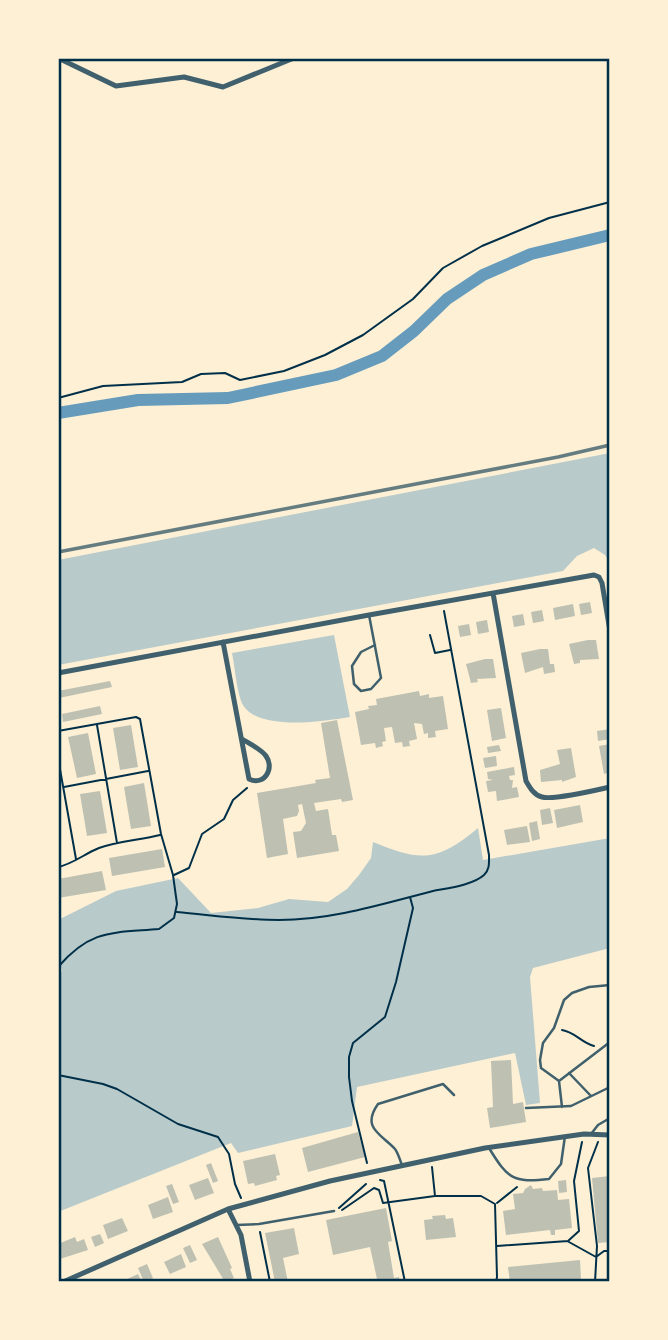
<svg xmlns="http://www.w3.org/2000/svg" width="668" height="1340" font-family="Commissioner,sans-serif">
  <rect width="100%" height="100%" fill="#fdf0d5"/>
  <path fill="#b9caca" d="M610,453v110l-5,-8 -11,-7 -17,8 -14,15 -505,94v-105z
    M334,635l16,82c-25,4 -97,16 -109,-16 -5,-15 -6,-33 -9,-48z
    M478,828l5,32 127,-22v110l-77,20 -3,9 10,126 -14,2 -11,-52 -158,34 -5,39 -114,27 -7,-10 -173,69v-235l4,-6 -4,-19v-32l58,-29 62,-13 33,35 47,-5 31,-9 39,3 19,-13 12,-14 12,-17 2,-16c48,20 64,20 105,-14z"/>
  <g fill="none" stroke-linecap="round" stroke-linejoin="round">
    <path stroke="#669bbc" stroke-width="12" d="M58,413l80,-13 90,-2 108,-23 46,-19 32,-25 33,-32 36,-24 48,-21 79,-19"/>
  </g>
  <path fill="#bec0b2" d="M590,602l2,11 -11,2 -2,-11z
    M573,604l2,12 -20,4 -2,-12z
    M542,610l2,11 -11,2 -2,-11z
    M523,614l2,11 -11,2 -2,-11z
    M487,620l2,12 -11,2 -2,-12z
    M469,624l2,11 -11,2 -2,-11z
    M588,640h8l3,19 -19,1v3l-6,1 -5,-20z
    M540,649h8l2,15h4l1,8 -11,2 -1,-7 -18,6 -4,-20z
    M485,659h8l3,19 -19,1 1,3 -7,1 -5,-19z
    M110,681l2,6 -53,11 -1,-7z
    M419,691l1,5 9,-2v4l14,-2 5,33 -13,2 1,6 -8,1v-5l-4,1 -2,-10 -8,-1 3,16 -8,2 1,5 -7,1 -1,-5 -7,1 -3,-16 -8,1 2,13 -4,1 1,4 -7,2 -1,-5 -14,2 -6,-33 14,-3 -1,-3 9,-1 -1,-6z
    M100,706l2,8 -39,8 -1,-8z
    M501,708l5,30 -14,3 -5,-31z
    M337,720l16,80 -11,2 -1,-3 -27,4 2,8 12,-2 4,26h4l3,16 -42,7 -4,-26 8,-1 5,-8 -4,-19 -4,1 1,6 -2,5 -14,3 5,35 -21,4 -10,-65 59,-10 -1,-3 15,-2 -9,-55z
    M131,725l7,42 -18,3 -7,-42z
    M610,729v10l-12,2 -1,-10z
    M88,733l8,41 -19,4 -9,-41z
    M610,744v28l-6,2 -5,-28z
    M499,745l2,6 -13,2 -1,-6z
    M571,748l5,29 -14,5v-2l-21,2 -1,-12 20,-6 -3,-14z
    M496,756l1,10 -12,2 -2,-10z
    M514,767l1,8 -6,1 1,4h3l-1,8 5,-1 2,10 -22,4 -1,-10 -8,1 -2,-11 7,-1 -5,-1 -1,-7z
    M144,783l7,43 -20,3 -7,-42z
    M100,791l7,42 -20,3 -7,-42z
    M580,805l3,17 -26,6 -3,-18z
    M550,808l3,15 -11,2 -2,-15z
    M537,821l3,18 -8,2 -3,-18z
    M527,826l3,16 -23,3 -3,-15z
    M162,849l3,18 -53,9 -3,-18z
    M102,871l4,19 -48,8v-19z
    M511,1060l2,44 10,-2 3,20 -36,6 -3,-20 6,-1 -2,-46z
    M358,1132l7,25 -57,15 -6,-24z
    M275,1154l5,21 -4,1 1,4 -22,6 -1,-3 -6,1 -5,-23z
    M211,1163l7,18 -5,2 -7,-18z
    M610,1176v66l-12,1 -6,-65z
    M208,1178l6,15 -19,7 -6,-15z
    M566,1180l1,12 -8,1 -1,-12z
    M172,1184l7,18 -6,2 -7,-18z
    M531,1185l2,4 9,-1 1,3 14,-1 1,10 11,-1 3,29 -17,2v5h-4l-1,-5 -44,5 -3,-24 12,-2 -2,-15 10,-1 2,-4z
    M168,1197l5,15 -20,7 -5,-14z
    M386,1208l6,33 -4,1 6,36 5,-1 1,5h-35l12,-3 -7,-32 -37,8 -7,-35z
    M445,1215l1,4 7,-1 3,19 -30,3 -2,-20 9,-1 -1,-3z
    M122,1218l6,13 -20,8 -5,-14z
    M294,1228l5,26 -16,4 5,24h-13l-10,-49z
    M100,1234l4,9 -9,4 -4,-10z
    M75,1237l2,5 7,-3 4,11 -28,9 -2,-15z
    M218,1237l14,31 -2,1 4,9 -9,4 -23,-38z
    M190,1245l7,15 -7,3 -7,-15z
    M181,1254l5,13 -16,7 -6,-12z
    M580,1260l1,20 5,-1v3h-76l-2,-15z
    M147,1264l6,14 -9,4 -6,-14z
    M138,1274l4,8h-16l-1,-2z"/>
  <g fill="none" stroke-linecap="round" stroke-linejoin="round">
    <path stroke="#003049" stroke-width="2" d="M58,398l45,-12 79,-4 19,-8 24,-1 15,7 44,-9 41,-16 38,-20 50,-36 30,-31 39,-22 67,-28 61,-16
      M430,635l5,18 15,-3
      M97,725l20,118
      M58,731l78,-14 4,2 21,115 12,41 4,29 -3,14 -15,11c-47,4 -68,0 -101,38
      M58,758l18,101
      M64,787l84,-16
      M58,867c15,-3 26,-13 41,-19 19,-7 41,-8 61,-13
      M174,875l15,-7 13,-34 22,-15 9,-19 14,-12
      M177,912c34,3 68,8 102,8 53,0 103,-16 154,-29 15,-3 40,-6 51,-16 6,-6 5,-12 5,-20l-45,-244
      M562,1030c13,2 20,13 32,16
      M58,1075l45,9 14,5 61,35 40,13 11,17 6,30 6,14
      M367,1163l-15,-62 -3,-24v-20l4,-14 32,-26 11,-35 17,-74 -3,-11
      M432,1167l3,29
      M380,1180l4,1 21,101
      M497,1203l20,-16
      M339,1208l27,-24
      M342,1210l32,-22 5,2 4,13 52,-7h46l14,8 2,73 -1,5
      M260,1232l10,50
      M569,1242l27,15 8,-6h6
      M497,1246l71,-5 11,-10 -5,-50 8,-39
      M595,1282l2,-36 -9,-78 10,-26"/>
    <path stroke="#3f606c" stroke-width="2.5" d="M369,615l12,63 -10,11 -10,2 -7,-7 -2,-18 9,-14 14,-7
      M569,1073l22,23
      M559,1081l-18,-13 -1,-8 3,-17 11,-15 10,-28 8,-7 17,-6 21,-2
      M562,1107l-3,-26 51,-39
      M526,1108l45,-2 39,-19
      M591,1134l7,-9 12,-7
      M489,1148c19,31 24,35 60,31l12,-15 4,-28
      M402,1165c-2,-5 -4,-12 -7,-16 -14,-15 -34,-21 -17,-45l65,-20 11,11
      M236,1225l23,-1 75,-13"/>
    <path stroke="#3f606c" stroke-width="5" d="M58,58l58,28 68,-9 39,10 71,-29
      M493,593l33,188c4,7 8,14 16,16 10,3 55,-7 68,-10
      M223,642l26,137c15,7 26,-10 17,-23 -5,-7 -16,-12 -24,-17
      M58,673l311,-58 225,-40 5,2 3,6 8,48
      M228,1209l13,26 9,47
      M63,1282l165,-73 102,-28 155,-33 99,-14 26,1"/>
    <path stroke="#657d81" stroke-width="3.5" d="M58,552l500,-95 52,-12"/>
  </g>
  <rect width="668" height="1340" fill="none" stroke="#fdf0d5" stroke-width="119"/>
  <rect x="60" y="60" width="548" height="1220" fill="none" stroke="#003049" stroke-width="2.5"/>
</svg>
